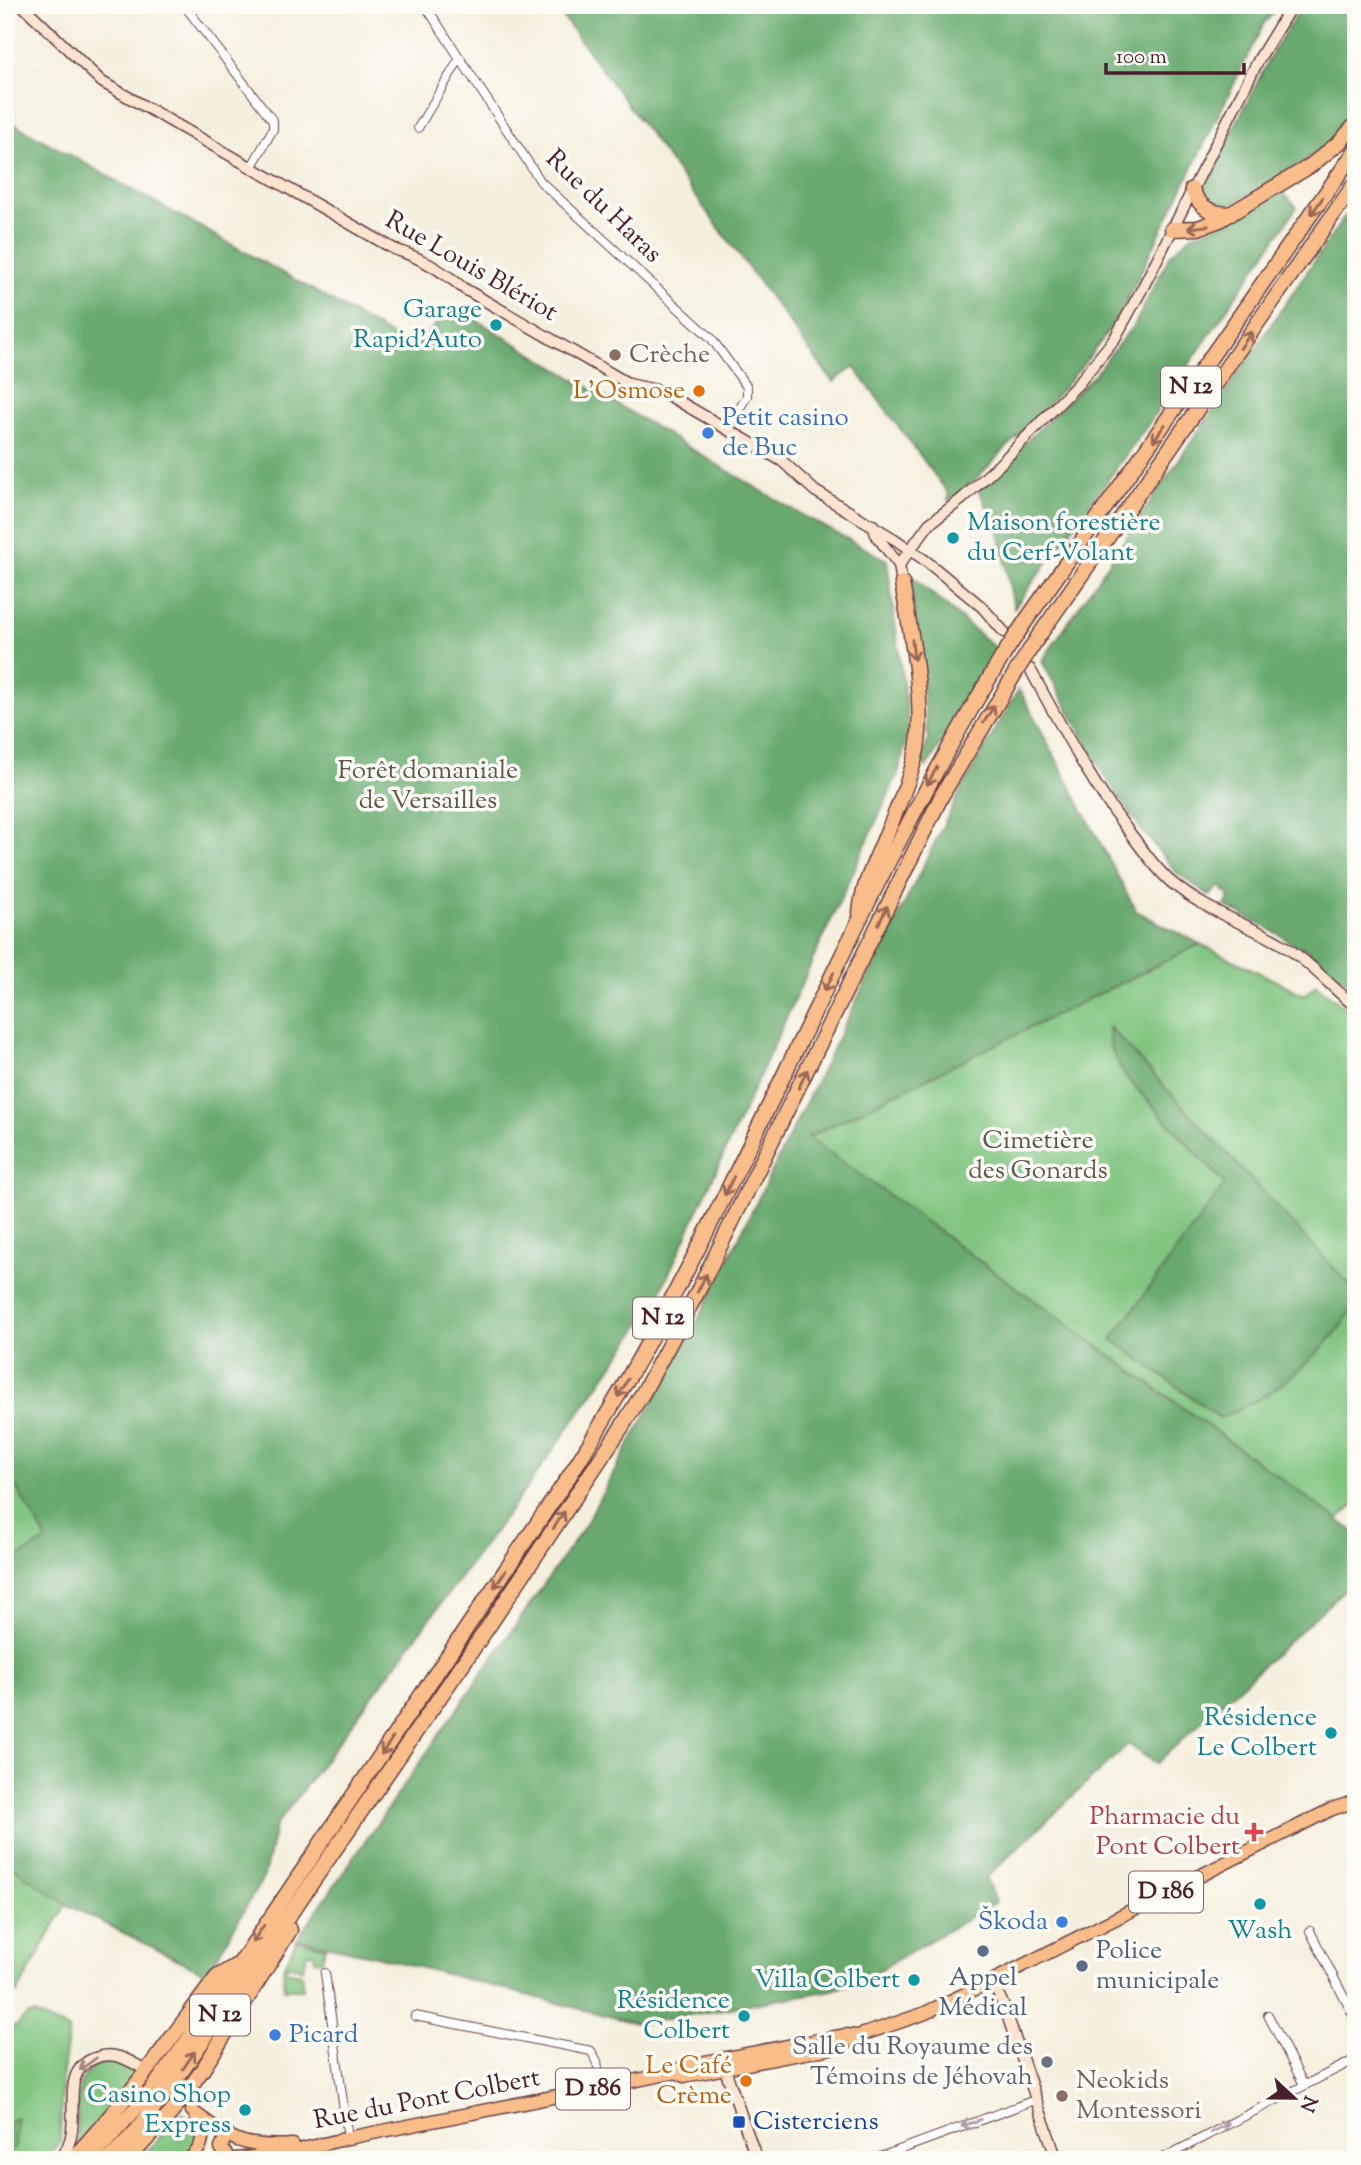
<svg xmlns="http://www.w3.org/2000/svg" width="1361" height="2165" font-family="'Sorts Mill Goudy',serif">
  <rect width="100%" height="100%" fill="#fdfcf7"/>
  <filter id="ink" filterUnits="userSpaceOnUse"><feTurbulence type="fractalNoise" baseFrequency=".0143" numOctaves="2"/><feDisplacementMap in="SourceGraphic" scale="14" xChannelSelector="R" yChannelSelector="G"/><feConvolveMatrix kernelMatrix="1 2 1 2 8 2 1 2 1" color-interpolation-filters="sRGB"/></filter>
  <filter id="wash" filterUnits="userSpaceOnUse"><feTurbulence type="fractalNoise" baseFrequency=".00686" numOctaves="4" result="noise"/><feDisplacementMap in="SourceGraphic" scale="28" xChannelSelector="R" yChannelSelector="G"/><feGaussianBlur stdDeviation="1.57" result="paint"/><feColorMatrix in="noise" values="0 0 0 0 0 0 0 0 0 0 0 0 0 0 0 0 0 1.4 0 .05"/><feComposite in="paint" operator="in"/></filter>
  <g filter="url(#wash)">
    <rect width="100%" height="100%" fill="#f5f0dd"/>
    <path fill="#80c580" stroke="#657256" stroke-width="2" d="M1200,944l105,51 11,-11 40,33v275l-247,-264 2,21 14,27 101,108 -113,155 238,-29 5,-10v203l-18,17 -530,-383z
      M5,1467l43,73 -43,26z
      M5,1856l61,49 -49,88 -12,-6z
      M297,1940l28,7 -3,14 -8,-1 1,-6 -7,-2 -6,17 -15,-4 -1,6 15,3 2,15h-19l-1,-21z
      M34,2014l35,15 -7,50 -2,64 -16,17h-39v-137l11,4 10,-11z
      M109,2062l9,1 21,11 -63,74c5,-31 -9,-81 33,-86z
      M182,2113l13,12 4,16 -16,19h-44z"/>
    <path fill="#68aa6e" stroke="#59644c" stroke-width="2" d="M554,5h726l-16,18 -141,285c-32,53 -69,91 -112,135 -20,20 -39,43 -63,58v-8l-94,-126 -21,15z
      M1303,5h53v109l-25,29 -54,35 -48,27h-21l-5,-18 73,-141z
      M5,119l303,168 106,62 39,-43 347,208 87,46 22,169 -11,45 -244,532 -131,187 -248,334 -11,49 -57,98 -140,-69 -62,-43v-297l42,-25 -42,-72z
      M1281,191l16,16 -150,219 -133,182 -16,-80 -20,-39 116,-114 42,-53 34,-67 22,-20 33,-12z
      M1356,200v790l-53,-43 -4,2 -18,-14 -56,-29 5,-10 -11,-10 -9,10 -33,-23 -37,-45 -37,-55 -61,-112z
      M911,576l89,76 -74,115 -5,-4 7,-23z
      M1018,690l4,4 114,217 64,33 -392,193 548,396v46l-200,185 -28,-20 -142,134 10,24 -134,78 -29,10 -194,34 -263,-68 -79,-17 287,-412 113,-205 262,-528z
      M1109,1027l247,265c0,32 -62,84 -87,101 -15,10 -33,17 -49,25l-108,-79 113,-155 -100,-108 -14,-27z
      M17,2118l-2,29 -10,9v-32z"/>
  </g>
  <g filter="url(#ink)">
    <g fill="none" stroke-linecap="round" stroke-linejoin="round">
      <path stroke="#d3c6b9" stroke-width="10" stroke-dasharray="10 5" stroke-linecap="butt" d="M142,2068l50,43"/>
      <g stroke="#643e46" stroke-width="10">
        <path id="street" d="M184,5l89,116v8l-22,39
          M425,5l116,177 170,156 36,49v9l-19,32
          M418,128l42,-70
          M1310,1931l46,90
          M325,1973l23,165
          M1268,2015l36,70
          M415,2016l176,35 6,10 4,27
          M872,2160l163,-60
          M1159,2160l197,-101"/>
      </g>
      <g stroke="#643e46" stroke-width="13">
        <path id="secondary" d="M22,5l80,77 292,167c25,8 49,22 69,39l166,96 32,7 121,70 33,30 81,49 30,21 56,46 22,25
          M873,525l3,10 23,30 3,18
          M899,565l30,-41 33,-25 38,-35 78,-80 37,-46 27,-49 117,-230 33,-54
          M1030,669c31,57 62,116 103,168 12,16 23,32 38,45 32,27 71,40 107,60 29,17 52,44 78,65
          M992,1981l12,25 53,154
          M725,2069l32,91
          M60,2160c7,-10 11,-19 12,-30 3,-27 -8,-61 23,-72 17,-7 32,1 47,10"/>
      </g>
      <g stroke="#643e46" stroke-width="15">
        <path id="primary" d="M677,2072l7,4 153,-29 21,-11 65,-22 69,-33 340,-172 24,-8
          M192,2111c41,30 50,37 101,34
          M226,2135l-5,13 9,11
          M188,2160c17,-13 18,-27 7,-45
          M227,2160l60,-7 61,-15 329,-66 7,-6 140,-27 22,-4 10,1"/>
      </g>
      <g stroke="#643e46" stroke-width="17">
        <path id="highway" d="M1192,189c7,18 18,25 39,25
          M1172,229l26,-1 22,-8 90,-54 30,-24 16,-18
          M1025,622l331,-472
          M1038,637l318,-455
          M860,913c2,-26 13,-47 23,-71 12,-27 24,-56 32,-84 13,-45 -5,-128 -13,-175
          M71,2160c54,-56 99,-121 146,-183l18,-11
          M89,2160l59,-65 38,-52 382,-565c168,-263 273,-559 436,-824
          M108,2160l29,-30 36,-46 313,-454 135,-202 23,-37 53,-98 245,-498 75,-125
          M127,2160l45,-48 31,-43 87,-139"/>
      </g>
      <use href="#street" stroke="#fff" stroke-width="8"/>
      <use href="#secondary" stroke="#fce5d0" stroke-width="10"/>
      <use href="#primary" stroke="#f8bd89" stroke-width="12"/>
      <use href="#highway" stroke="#f8bd89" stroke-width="14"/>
      <g stroke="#643e46" stroke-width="17" stroke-linecap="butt">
        <path id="highway-bridge" d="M1004,654l21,-32
          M1017,670l21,-33"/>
      </g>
      <use href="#highway-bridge" stroke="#f8bd89" stroke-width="14"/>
    </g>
    <defs><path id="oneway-shaft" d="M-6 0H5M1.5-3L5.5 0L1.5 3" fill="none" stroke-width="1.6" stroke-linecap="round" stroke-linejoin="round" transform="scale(1.75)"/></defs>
    <g stroke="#986655">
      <use href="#oneway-shaft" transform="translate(1317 206) rotate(125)"/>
      <use href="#oneway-shaft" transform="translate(1198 227) rotate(172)"/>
      <use href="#oneway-shaft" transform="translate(1246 340) rotate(-55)"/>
      <use href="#oneway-shaft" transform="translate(1159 433) rotate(125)"/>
      <use href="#oneway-shaft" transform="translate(913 650) rotate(84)"/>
      <use href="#oneway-shaft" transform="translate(989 714) rotate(-58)"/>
      <use href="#oneway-shaft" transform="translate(932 776) rotate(119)"/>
      <use href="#oneway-shaft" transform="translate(883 915) rotate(-64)"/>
      <use href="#oneway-shaft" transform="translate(829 982) rotate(116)"/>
      <use href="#oneway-shaft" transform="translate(803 1079) rotate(-64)"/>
      <use href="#oneway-shaft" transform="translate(729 1186) rotate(116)"/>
      <use href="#oneway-shaft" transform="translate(702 1283) rotate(-63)"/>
      <use href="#oneway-shaft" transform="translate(623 1388) rotate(119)"/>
      <use href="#oneway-shaft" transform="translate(559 1520) rotate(-56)"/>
      <use href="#oneway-shaft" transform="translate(500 1579) rotate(124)"/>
      <use href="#oneway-shaft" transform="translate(387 1746) rotate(124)"/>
      <use href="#oneway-shaft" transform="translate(258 1934) rotate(124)"/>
      <use href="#oneway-shaft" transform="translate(189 2060) rotate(-56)"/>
    </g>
    <use stroke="#a3827e" href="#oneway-shaft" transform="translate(88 2064) rotate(144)"/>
    <g stroke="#ae9aa0">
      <use href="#oneway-shaft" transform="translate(971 2123) rotate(160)"/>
      <use href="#oneway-shaft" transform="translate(1220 2128) rotate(-27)"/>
    </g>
  </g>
  <g fill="#0f9aa8" stroke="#fdfcf7" stroke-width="2.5">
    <circle cx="496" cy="325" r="7"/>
    <circle cx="953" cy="538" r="7"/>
    <circle cx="1331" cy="1733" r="7"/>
    <circle cx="1260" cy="1904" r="7"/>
    <circle cx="914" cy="1980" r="7"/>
    <circle cx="744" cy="2016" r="7"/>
    <circle cx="245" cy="2110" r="7"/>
  </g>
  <g fill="#8d6e63" stroke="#fdfcf7" stroke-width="2.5">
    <circle cx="615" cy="355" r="7"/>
    <circle cx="1062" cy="2096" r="7"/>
  </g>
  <g fill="#e8710a" stroke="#fdfcf7" stroke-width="2.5">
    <circle cx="699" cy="391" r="7"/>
    <circle cx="746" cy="2081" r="7"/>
  </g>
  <g fill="#3f7fe0" stroke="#fdfcf7" stroke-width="2.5">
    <circle cx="708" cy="433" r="7"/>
    <circle cx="1062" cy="1922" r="7"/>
    <circle cx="275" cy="2035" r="7"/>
  </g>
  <path fill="#e0444e" stroke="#fdfcf7" stroke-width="2.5" d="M1250.5 1821.5h7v7h7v7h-7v7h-7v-7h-7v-7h7z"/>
  <g fill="#5c6f8a" stroke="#fdfcf7" stroke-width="2.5">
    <circle cx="983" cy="1951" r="7"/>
    <circle cx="1082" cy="1966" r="7"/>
  </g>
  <circle fill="#6b7280" stroke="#fdfcf7" stroke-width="2.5" cx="1047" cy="2062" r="7"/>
  <rect fill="#1a4fb4" stroke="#fdfcf7" stroke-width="2.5" x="732" y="2115" width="14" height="14" rx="3.5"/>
  <g text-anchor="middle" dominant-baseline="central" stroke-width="7" stroke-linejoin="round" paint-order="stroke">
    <g fill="#fdfcf7" stroke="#806168" stroke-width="2">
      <rect x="1161" y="366.5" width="60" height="41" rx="5"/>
      <rect x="633" y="1297.5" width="60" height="41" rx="5"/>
      <rect x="1129" y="1871.5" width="74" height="41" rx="5"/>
      <rect x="190" y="1994.5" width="60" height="41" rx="5"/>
      <rect x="556" y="2068.5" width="74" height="41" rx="5"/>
    </g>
    <g font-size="24" font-weight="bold" fill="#4a1f2b">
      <text x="1191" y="387">N 12</text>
      <text x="663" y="1318">N 12</text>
      <text x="1166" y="1892">D 186</text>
      <text x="220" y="2015">N 12</text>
      <text x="593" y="2089">D 186</text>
    </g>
    <g font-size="26" fill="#4a1f2b" stroke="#fdfcf7">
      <text transform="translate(603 207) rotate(44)">Rue du Haras</text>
      <text transform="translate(471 267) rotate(30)">Rue Louis Blériot</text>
      <text transform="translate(427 2100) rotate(-11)">Rue du Pont Colbert</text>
    </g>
    <g font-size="26" fill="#0d838f" stroke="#fdfcf7" text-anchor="end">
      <text x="482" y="310">Garage<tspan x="482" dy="30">Rapid'Auto</tspan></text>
      <text x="967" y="523" text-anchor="start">Maison forestière<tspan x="967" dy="30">du Cerf-Volant</tspan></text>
      <text x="1317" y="1718">Résidence<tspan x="1317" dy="30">Le Colbert</tspan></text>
      <text x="1260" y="1931" text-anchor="middle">Wash</text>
      <text x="900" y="1980">Villa Colbert</text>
      <text x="730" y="2001">Résidence<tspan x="730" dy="30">Colbert</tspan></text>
      <text x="231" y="2095">Casino Shop<tspan x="231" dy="30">Express</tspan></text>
    </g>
    <g font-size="26" fill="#785e54" stroke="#fdfcf7" text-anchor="start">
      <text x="629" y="355">Crèche</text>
      <text x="1076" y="2081">Neokids<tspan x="1076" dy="30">Montessori</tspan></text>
    </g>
    <g font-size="26" fill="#c56008" stroke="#fdfcf7" text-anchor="end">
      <text x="685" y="391">L'Osmose</text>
      <text x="732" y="2066">Le Café<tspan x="732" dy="30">Crème</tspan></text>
    </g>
    <g font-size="26" fill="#366cbe" stroke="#fdfcf7" text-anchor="start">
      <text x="722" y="418">Petit casino<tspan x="722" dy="30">de Buc</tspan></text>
      <text x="1048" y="1922" text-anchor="end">Škoda</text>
      <text x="289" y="2035">Picard</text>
    </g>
    <g font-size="26" fill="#5d5949" stroke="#fdfcf7">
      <text x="428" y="771">Forêt domaniale<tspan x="428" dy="30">de Versailles</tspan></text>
      <text x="1038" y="1141">Cimetière<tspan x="1038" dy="30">des Gonards</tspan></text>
    </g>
    <g font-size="26" fill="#be3a42" stroke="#fdfcf7" text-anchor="end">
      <text x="1240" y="1817">Pharmacie du<tspan x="1240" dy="30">Pont Colbert</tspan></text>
    </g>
    <g font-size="26" fill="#4e5e75" stroke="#fdfcf7" text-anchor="start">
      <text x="1096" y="1951">Police<tspan x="1096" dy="30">municipale</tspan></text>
      <text x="983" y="1978" text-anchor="middle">Appel<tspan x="983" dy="30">Médical</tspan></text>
    </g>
    <g font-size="26" fill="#5b616d" stroke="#fdfcf7" text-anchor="end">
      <text x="1033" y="2047">Salle du Royaume des<tspan x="1033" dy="30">Témoins de Jéhovah</tspan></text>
    </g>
    <g font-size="26" fill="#164399" stroke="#fdfcf7" text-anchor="start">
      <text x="753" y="2122">Cisterciens</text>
    </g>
  </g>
  <rect width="1361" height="2165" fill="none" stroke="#fdfcf7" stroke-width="28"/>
  <g transform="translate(1294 2098) rotate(112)" stroke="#fdfcf7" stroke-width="5" paint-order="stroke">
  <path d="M0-5L12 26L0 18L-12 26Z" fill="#4a1f2b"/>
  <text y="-10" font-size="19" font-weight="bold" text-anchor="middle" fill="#4a1f2b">N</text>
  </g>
  <path d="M1106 63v10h138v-10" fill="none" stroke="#4a1f2b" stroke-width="3.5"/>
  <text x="1116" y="63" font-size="21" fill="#4a1f2b" stroke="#fdfcf7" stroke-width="5" paint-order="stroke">100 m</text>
</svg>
